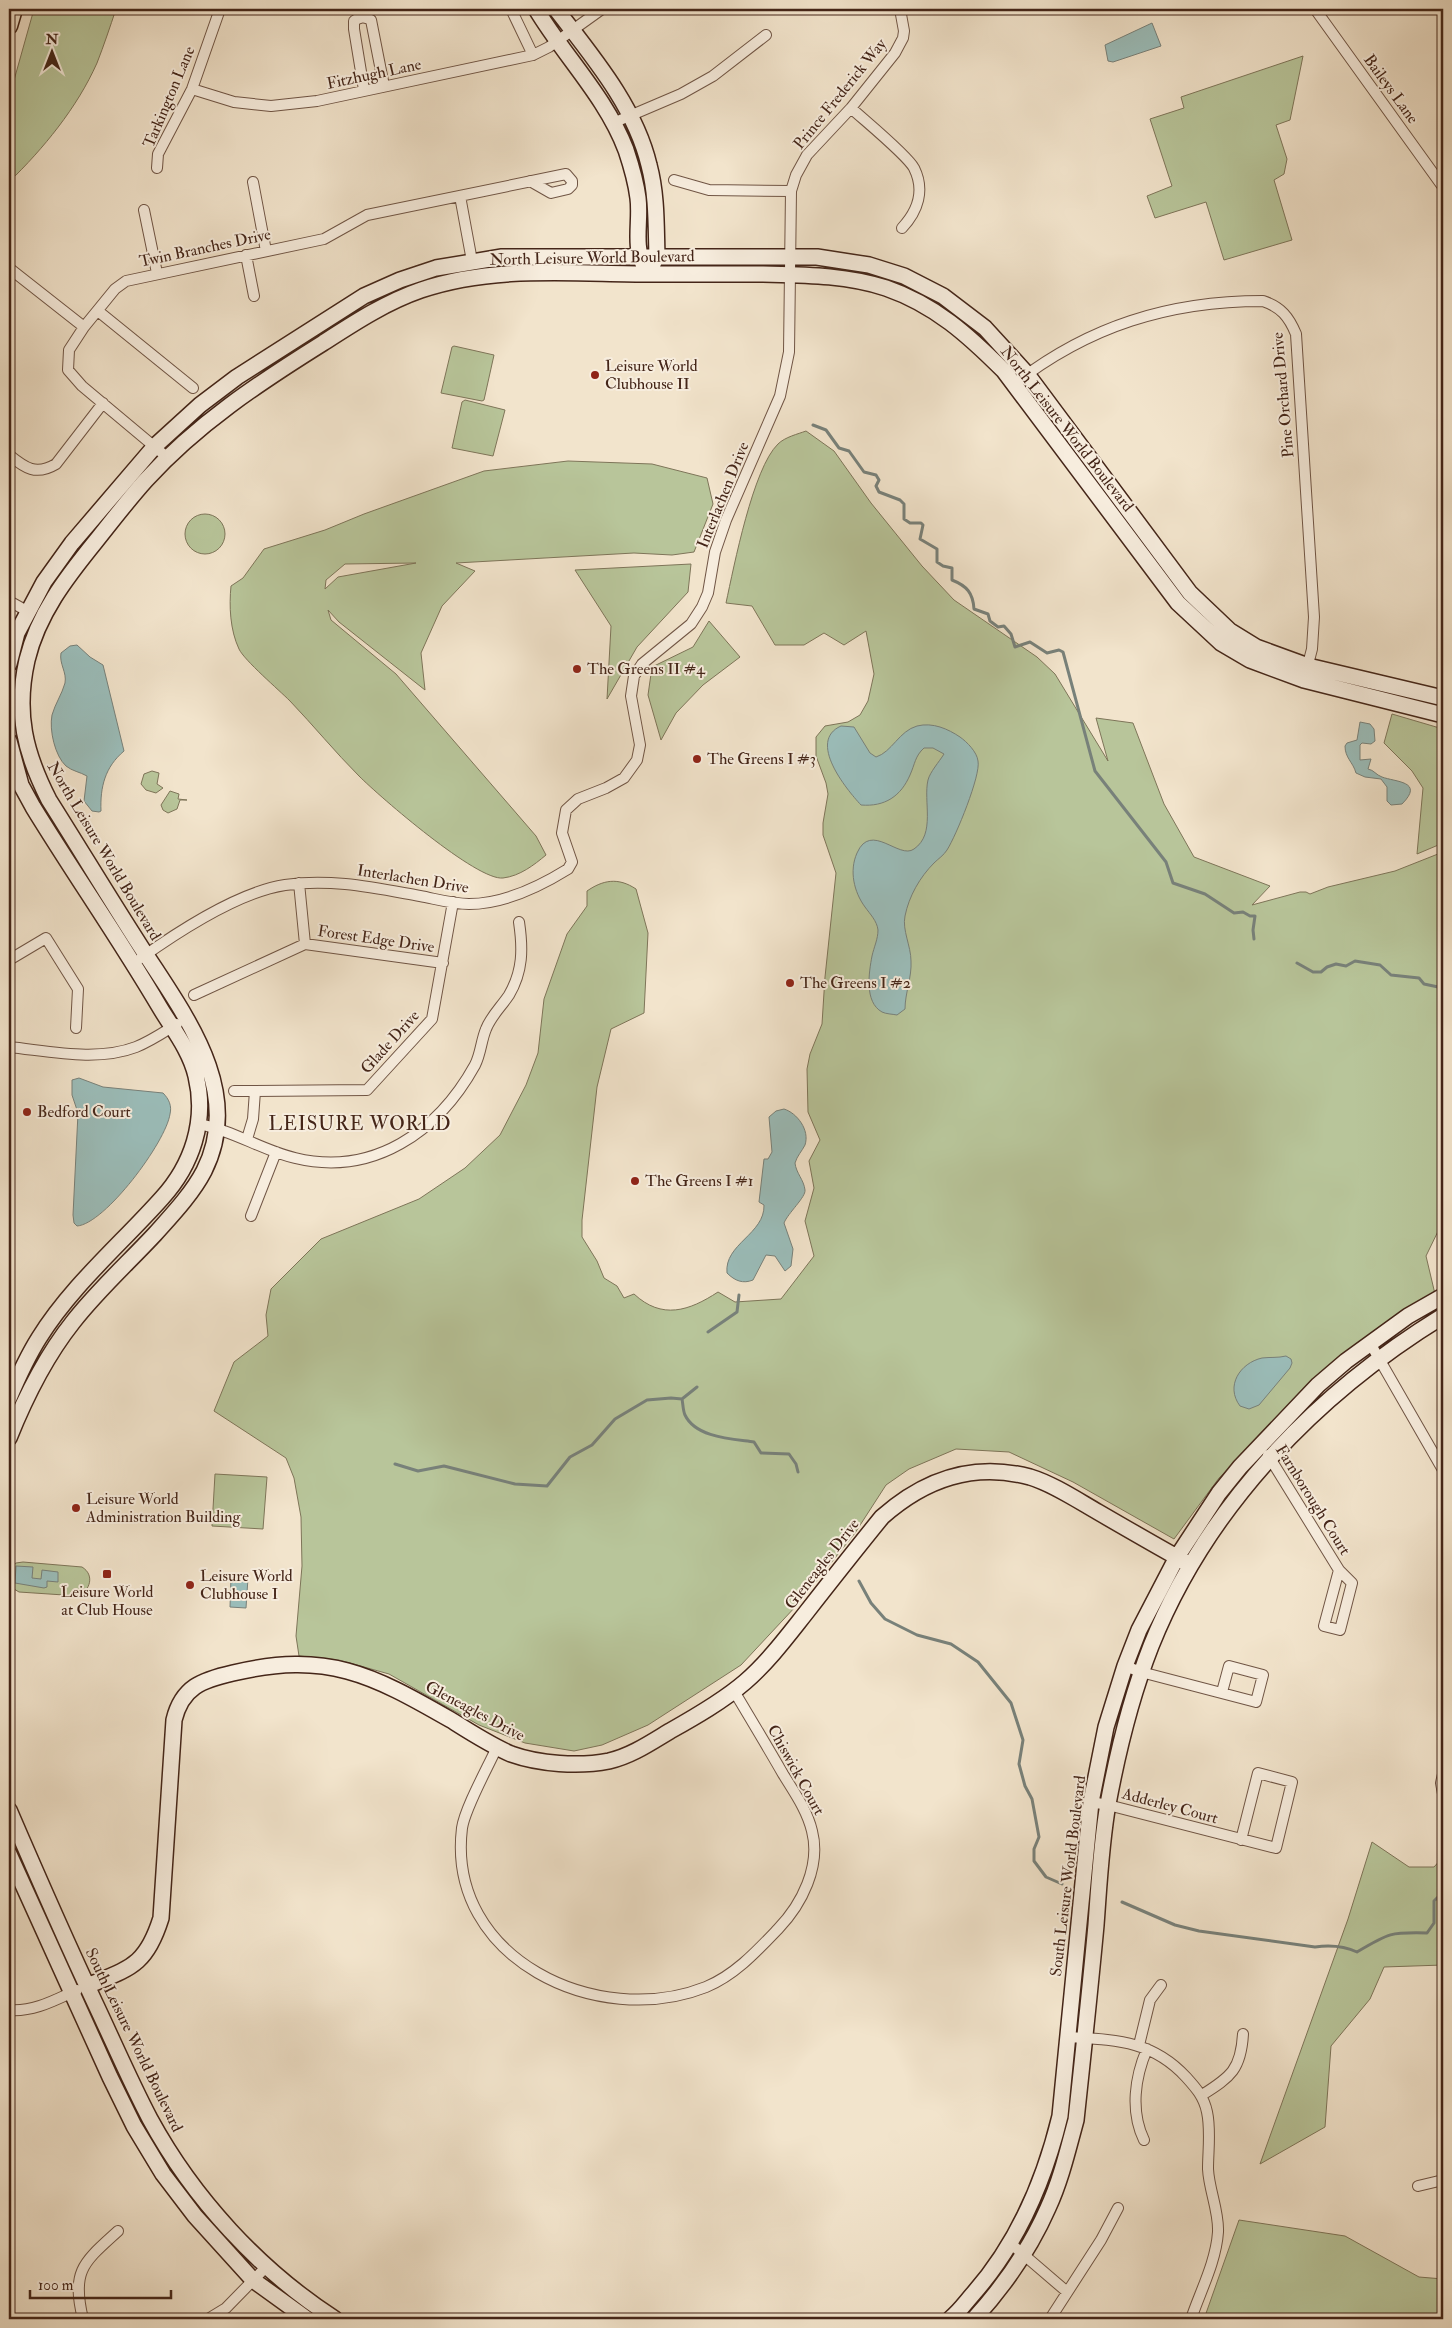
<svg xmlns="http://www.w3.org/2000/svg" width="1452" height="2328" font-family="'IM FELL Double Pica',serif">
  <rect width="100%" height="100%" fill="#f2e4cc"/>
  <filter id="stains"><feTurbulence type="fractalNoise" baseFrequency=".004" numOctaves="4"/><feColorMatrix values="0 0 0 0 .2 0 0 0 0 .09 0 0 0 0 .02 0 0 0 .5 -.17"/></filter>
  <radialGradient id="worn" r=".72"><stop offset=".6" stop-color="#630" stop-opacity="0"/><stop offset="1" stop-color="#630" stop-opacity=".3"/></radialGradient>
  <path fill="#b8c59a" stroke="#7e7559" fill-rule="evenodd" d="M34,9h82c-6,18 -12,36 -19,54 -20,45 -54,86 -88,119v-84z
    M1303,56l-13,64 -14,5 11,34 -3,15 -10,6 18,60 -68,20 -18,-58 -51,16 -8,-22 25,-10 -22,-67 34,-11 -3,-11z
    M454,346l40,9 -10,45 -2,1 -41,-8 11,-46z
    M465,400l40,10 -12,46 -41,-8 10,-46z
    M806,431l28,20 37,52 51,63 32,34 83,57 18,17 53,87 -12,-43 37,5 31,81 30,53 76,29 -18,19 48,-13h6l4,2 18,-7 67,-16 48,-19v369l-17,35 9,38 -162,129 -54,55 -45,61 -101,-57 -64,-30 -53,-3 -47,20 -23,16 -31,48 -58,72 -56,60 -93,60 -46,20 -28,6 -49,-8 -46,-18 -90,-51 -50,-14 -40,-4 -3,-20 6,-70 -1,-49 -7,-39 -8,-20 -72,-47 20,-49 34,-26 -2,-21 5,-26 50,-50 98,-40 46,-31 35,-33 26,-50 12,-32 6,-54 23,-65 20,-28v-15c16,-11 31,-14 49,-2l12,44 -4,80 -33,16 -14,58 -15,133v17l15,24 7,17 13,8 7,12 10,-4c28,26 55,17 84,-2l17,10 46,-3 33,-43 -9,-35 9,-33 -5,-27 11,-21 -12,-28 -1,-43 3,-15 12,-30 3,-47 11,-104 -13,-38v-12l5,-29 -2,-11 -10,-27v-19l9,-11 23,-4 12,-7 8,-14 6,-27 -8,-43 -22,14 -20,-12 -20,12h-29l-23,-39 -26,-3c8,-37 27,-135 52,-159 7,-7 20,-10 28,-13z
    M568,461l84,3 55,14 6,26 -19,48 -22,3 -38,-2 -178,10 19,8 -33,35 -21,47 4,37 -86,-68 -11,-12 3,10 65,54 140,162 10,19c-12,10 -26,21 -43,23 -26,3 -123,-81 -144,-102 -24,-24 -46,-51 -69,-75 -11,-11 -46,-41 -51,-52 -9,-19 -10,-43 -8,-63l12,-8 21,-29 61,-19 39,-16 120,-43zM416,563l-78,14 -13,12 1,-9 19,-16z
    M185 534a20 20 0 1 1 40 0a20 20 0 1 1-40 0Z
    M691,564l-3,28 -51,55 -30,52 4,-73 -36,-56z
    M709,621l31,36 -37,28 -27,28 -15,27 -13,-45 4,-28 41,-20z
    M1392,714l51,15v114l-26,11 6,-66 -11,-17 -28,-28z
    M152,771l7,2 -2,11 6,4 -7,5 -10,-3 -5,-6 3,-10z
    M170,791l9,3 -1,5 9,1h-7l-3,9 -9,4 -5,-3 -2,-5z
    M215,1474l52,3 -4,52 -51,-3z
    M23,1562l59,5c13,8 8,23 -3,29l-60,-4 -10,-6v-18l7,-5z
    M1372,1842l37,25h25l9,-10v108l-59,2 -14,32 -39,47 -6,81 -65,37 88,-245z
    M1239,2220l106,16 74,41 24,2v40h-239z"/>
  <path fill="#9bbebb" stroke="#78817a" d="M1152,23l9,23 -48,16 -5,-1 -3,-16z
    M77,645l13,12 13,8 21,86c-19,16 -24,36 -23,60l-2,1 -7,-1 -8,-10 3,-25c-7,-4 -15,-5 -21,-10 -11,-10 -17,-36 -14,-51 3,-11 10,-21 13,-32 2,-11 -6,-19 -4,-30l9,-7z
    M1360,722l10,2 4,5 1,12 -4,3 -9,-1 -2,2v15l11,-1 -3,10c6,1 8,6 14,8 13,5 43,4 20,27l-11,1 -4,-4v-14l-6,-8 -16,-2 -9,-4c-3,-11 -11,-15 -11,-27l2,-3 10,-3z
    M841,726l13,1 16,26 6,4c16,-5 23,-26 41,-31 16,-4 31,3 43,11 7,5 17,15 18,24 3,14 -22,75 -31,89 -3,5 -9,9 -13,13 -14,14 -25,33 -29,53 -3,14 6,30 6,45 1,16 -6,32 -6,48l-8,6c-5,-1 -11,-1 -15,-3 -18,-10 -13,-40 -10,-56 2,-9 6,-17 6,-26 -1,-9 -8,-16 -13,-23 -11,-15 -16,-36 -8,-54 14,-32 42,7 57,-4 22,-15 9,-48 14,-69 2,-8 11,-18 16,-26l-11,-6h-9c-9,8 -9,16 -14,27 -9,21 -25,32 -49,30 -15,-16 -54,-64 -20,-79z
    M79,1078l24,9 60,6c6,6 9,13 7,21 -4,28 -65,110 -93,112l-3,-3 -1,-8 5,-102 -6,-18v-15z
    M784,1109c13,4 26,21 21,36 -3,6 -8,11 -10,18 1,10 9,17 10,27 1,7 -17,23 -21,33l9,26 -2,17 -6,5 -10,-15 -9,-1 -13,25c-10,4 -18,1 -26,-7 -3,-29 38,-39 37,-68l-5,-3 5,-43h4l4,-7 -3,-35 7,-6z
    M1286,1356l5,3 1,4 -2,5 -31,37 -10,4 -9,-3c-15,-20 0,-43 22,-48 8,-1 16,0 24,-2z
    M16,1566l17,1 -1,11 9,1 1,-9 16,2v10l-11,-1v6l-3,1 -29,-5z
    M231,1577l17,1 -2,30 -16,-1z"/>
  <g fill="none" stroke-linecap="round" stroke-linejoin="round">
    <path stroke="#78817a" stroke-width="3" d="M813,425l13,5 13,18 10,3 15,21 12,3 3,5 -3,6 3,6 21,8 4,4v15l6,4h11l2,2 -3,14 17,10v13l6,4 9,2v12c15,6 21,13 22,29l14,5 2,7 8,6 6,-1 7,8 4,13 15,-5 17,11 12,-3 4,2 32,119 71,91 7,21 32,11 29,19 9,-1 7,4h5l-2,14 1,9
      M1297,963l16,9h8l6,-5 9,-3 10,2 9,-5 25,4 11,10 28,3 5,6 19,4
      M708,1332l29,-20 2,-17
      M682,1399l15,-12
      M395,1464l23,7 26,-5 71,18 32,2 23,-29 22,-12 23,-26 32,-19 24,-2 11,1c1,5 1,12 3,16 11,23 48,24 69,27l7,11 28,1 7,10 2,8
      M859,1581l12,22 14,16 32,16 34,9 27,18 33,41 12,37 -4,24 6,22 7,13 7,38 -5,12v12l12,16 16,7
      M1122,1902l53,23 24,6 116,16c15,-2 29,-1 42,5 32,-19 33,-20 70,-19l7,-10v-22l9,-9"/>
    <g stroke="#705545" stroke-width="12">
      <path id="street" d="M511,9l22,46
        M1315,9l128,178
        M192,89l42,13 37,4 46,-5 216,-46 16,-8 53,-38
        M364,90l-10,-61v-8c6,-4 10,-5 17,-1l13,66
        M851,108c13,12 56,47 63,60 11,22 4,43 -12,60
        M613,123l68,-29 32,-18 53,-41
        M157,168l1,-14 34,-65 28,-80
        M674,180l35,10 82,1
        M253,182l13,69
        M460,196l12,65
        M144,210l13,63
        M246,255l8,41
        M9,268l75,59
        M98,311l95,77
        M1013,385c75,-59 156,-84 250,-84 18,6 26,16 33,33l18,283 -2,32 -6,23
        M9,455c16,13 27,21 47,9l47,-61
        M168,458l-86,-72 -14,-16 1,-20 15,-23 31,-38 11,-8 198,-42 43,-24 199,-41 6,7v4l-4,4 -17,4 -21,-12
        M9,601l18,10
        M299,883l6,61
        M141,958c38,-27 98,-66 144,-73 46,-7 90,3 135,11 16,3 33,8 49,8 35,0 70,-17 99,-35l4,-7 -10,-29 4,-23 12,-11 28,-11 18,-10 13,-18 3,-15 -9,-49 3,-20 8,-12 49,-40 11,-17 6,-14 7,-41 11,-32 54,-124 9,-44 2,-161 5,-16 11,-20 44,-47 44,-55 8,-15 1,-7 -4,-22
        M9,960l37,-22 32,51 -2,39
        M194,995l111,-51 138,19
        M9,1047c40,4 88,15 127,0 15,-6 28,-15 41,-23
        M234,1091h21
        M199,1124c36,7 62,26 96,34 78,19 143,-26 180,-93 6,-12 6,-24 11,-36 5,-13 15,-22 23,-34 14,-24 14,-46 10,-73
        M247,1139l6,-20 2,-28 112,-1 65,-71 21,-117
        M251,1216l25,-64
        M1370,1343l73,127
        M1268,1455l71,115 -15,56 16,4 12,-47 -13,-13
        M1125,1666l16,6 115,30 7,-27 -34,-9 -7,26
        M497,1747c-9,20 -32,61 -35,81 -16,131 136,202 244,159 29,-12 51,-36 72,-58 24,-25 43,-63 34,-98 -5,-21 -18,-39 -29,-57 -16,-28 -33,-56 -49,-83
        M1443,1774l-2,9 2,11
        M1091,1802l17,3 168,43 16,-66 -34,-9 -17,67
        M9,2010c25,2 46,-10 68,-20
        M1068,2037c47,3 84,3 118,40 10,11 18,20 21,35 4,18 1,39 1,57 1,21 11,42 10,63 -2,30 -18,60 -27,87
        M1139,2045l11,-45 11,-15
        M1202,2095c29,-18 39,-26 41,-61
        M1144,2140c-14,-29 -9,-63 3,-91
        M1418,2186l21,-5 4,1
        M1010,2243l56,48
        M83,2319c-12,-49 1,-57 35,-88
        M208,2319l18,-11 41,-42
        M1050,2319l51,-79 17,-32"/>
    </g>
    <g stroke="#442518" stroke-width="18">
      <path id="secondary" d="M536,9c28,47 70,88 90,141 5,15 10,32 12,48 3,22 -5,48 6,68
        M556,9c36,47 79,97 93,156 8,30 7,61 8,91l-5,10
        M9,664l8,-31 27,-51 28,-39 83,-97 45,-41 37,-28 127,-81 36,-16 36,-12 66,-11h315l52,8 35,11 39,20 42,32 42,46 163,219 40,38 26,16 52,19 135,32
        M9,741l12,44 12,22c41,67 86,131 126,199 13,22 31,44 37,70 11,45 -4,89 -34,122 -41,46 -90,87 -123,140 -12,19 -21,39 -30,60
        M9,1438c16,-40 37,-82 64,-116 24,-31 55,-59 82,-88 17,-19 37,-40 49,-63 41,-81 -21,-158 -63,-224 -31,-48 -61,-98 -92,-147 -24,-47 -34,-87 -22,-140 11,-46 39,-82 69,-119 16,-20 32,-41 50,-61 51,-56 113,-97 177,-137 31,-20 63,-41 98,-53 73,-25 154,-16 229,-16 38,0 75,0 113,0 41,1 83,1 123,14 49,17 82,47 118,83l174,232 43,40 29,17 54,20 139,35
        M9,1810c28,65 56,129 86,193 18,38 35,78 55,116 43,79 109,151 185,200
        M9,1854l101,223 24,49 29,48 32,42 58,64 54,39
        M87,1986c43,-18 59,-20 74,-68l13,-198c8,-33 28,-40 59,-47 94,-22 138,1 218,47 19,12 39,25 60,34 28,10 68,13 98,7 22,-5 41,-18 61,-30 25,-14 53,-30 75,-49 23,-20 41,-44 60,-68 25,-32 51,-65 77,-97 43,-38 91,-55 148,-40 23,7 47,23 68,35 31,18 62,36 93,53
        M950,2319c9,-7 16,-17 23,-25 45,-51 71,-112 87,-178l31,-314 15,-75 19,-61 14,-36 38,-73 42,-64 21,-26 78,-82 28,-24 62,-45 35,-20
        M974,2319c30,-33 56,-70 74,-111 13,-28 20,-59 28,-88 7,-65 14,-130 20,-195 3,-40 5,-82 12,-121 10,-54 23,-107 43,-158 56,-140 165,-252 292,-330"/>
    </g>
    <g stroke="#442518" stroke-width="19">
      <path id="primary" d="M9,26l5,-17"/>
    </g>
    <use href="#street" stroke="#f7edde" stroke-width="10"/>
    <use href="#secondary" stroke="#f7edde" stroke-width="15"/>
    <use href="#primary" stroke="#f2e4cc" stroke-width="16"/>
  </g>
  <g fill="#8f2418" stroke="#f7edde" stroke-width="2">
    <circle cx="595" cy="375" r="5"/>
    <circle cx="577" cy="669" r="5"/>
    <circle cx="697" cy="759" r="5"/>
    <circle cx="790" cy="983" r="5"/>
    <circle cx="27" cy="1112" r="5"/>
    <circle cx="635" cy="1181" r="5"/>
    <circle cx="76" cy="1508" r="5"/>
    <rect x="102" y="1569" width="10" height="10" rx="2.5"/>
    <circle cx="190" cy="1585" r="5"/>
  </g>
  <g text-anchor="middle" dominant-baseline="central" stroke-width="4" stroke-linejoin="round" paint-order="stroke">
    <g font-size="16" fill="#442518" stroke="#f7edde">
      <text transform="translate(374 74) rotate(-12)">Fitzhugh Lane</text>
      <text transform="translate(1391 89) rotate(54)">Baileys Lane</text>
      <text transform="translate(840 94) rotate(-51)">Prince Frederick Way</text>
      <text transform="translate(169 97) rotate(-67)">Tarkington Lane</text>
      <text transform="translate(205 248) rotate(-12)">Twin Branches Drive</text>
      <text transform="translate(592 258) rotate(-1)">North Leisure World Boulevard</text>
      <text transform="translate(1283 395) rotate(-95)">Pine Orchard Drive</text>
      <text transform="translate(1067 429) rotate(52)">North Leisure World Boulevard</text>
      <text transform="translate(723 495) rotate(-68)">Interlachen Drive</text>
      <text transform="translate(104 851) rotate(59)">North Leisure World Boulevard</text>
      <text transform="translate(413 879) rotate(9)">Interlachen Drive</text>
      <text transform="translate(376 939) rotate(8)">Forest Edge Drive</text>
      <text transform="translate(390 1042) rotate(-48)">Glade Drive</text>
      <text transform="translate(1313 1500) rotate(58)">Farnborough Court</text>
      <text transform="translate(822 1564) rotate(-52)">Gleneagles Drive</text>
      <text transform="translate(475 1711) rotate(28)">Gleneagles Drive</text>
      <text transform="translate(796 1770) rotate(61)">Chiswick Court</text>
      <text transform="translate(1170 1806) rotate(15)">Adderley Court</text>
      <text transform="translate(1068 1876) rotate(-83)">South Leisure World Boulevard</text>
      <text transform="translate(134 2040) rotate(64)">South Leisure World Boulevard</text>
    </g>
    <g font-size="16" fill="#442518" stroke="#f7edde" text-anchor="start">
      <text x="605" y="366">Leisure World<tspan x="605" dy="18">Clubhouse II</tspan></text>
      <text x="587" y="669">The Greens II #4</text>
      <text x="707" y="759">The Greens I #3</text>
      <text x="800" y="983">The Greens I #2</text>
      <text x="37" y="1112">Bedford Court</text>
      <text x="645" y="1181">The Greens I #1</text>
      <text x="86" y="1499">Leisure World<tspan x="86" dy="18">Administration Building</tspan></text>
      <text x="200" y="1576">Leisure World<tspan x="200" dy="18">Clubhouse I</tspan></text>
      <text x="107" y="1592" text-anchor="middle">Leisure World<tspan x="107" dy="18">at Club House</tspan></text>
    </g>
    <g font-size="19" letter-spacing="1" fill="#442518" stroke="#f7edde">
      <text x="360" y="1124">LEISURE WORLD</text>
    </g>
  </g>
  <rect width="1452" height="2328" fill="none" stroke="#f2e4cc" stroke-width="30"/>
  <rect x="10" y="10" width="1432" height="2308" fill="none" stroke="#442518" stroke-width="2.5"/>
  <rect x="15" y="15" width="1422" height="2298" fill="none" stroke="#442518"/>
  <g transform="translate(52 52)" stroke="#f7edde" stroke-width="4" paint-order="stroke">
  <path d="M0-4L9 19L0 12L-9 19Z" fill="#442518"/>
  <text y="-8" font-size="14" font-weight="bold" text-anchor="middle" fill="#442518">N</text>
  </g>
  <path d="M30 2290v8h141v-8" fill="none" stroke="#442518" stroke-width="2.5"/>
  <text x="38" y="2290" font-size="15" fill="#442518" stroke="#f7edde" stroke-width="4" paint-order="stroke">100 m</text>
  <rect width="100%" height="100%" filter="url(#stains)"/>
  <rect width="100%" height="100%" fill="url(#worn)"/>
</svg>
